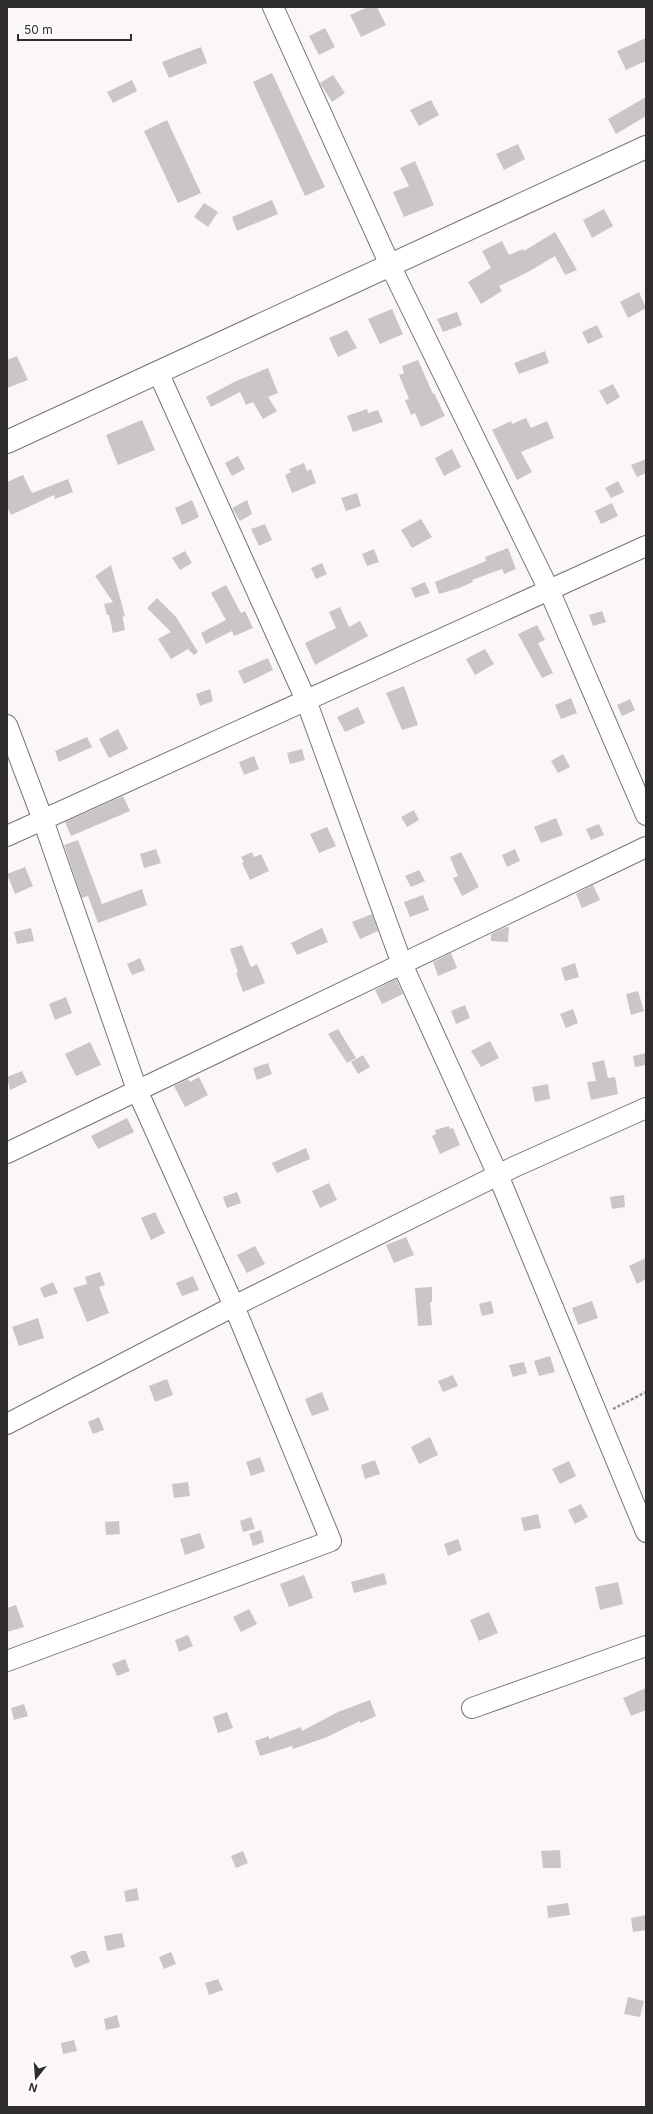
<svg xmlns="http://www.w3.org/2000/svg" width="653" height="2114" font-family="Inter,sans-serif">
  <rect width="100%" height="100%" fill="#fbf7f6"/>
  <path fill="#cac6c5" d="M368,7h9l9,18 -25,12 -11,-22z
    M325,28l10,19 -16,8 -10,-19z
    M646,38v23l-20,9 -9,-19z
    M201,47l6,16 -38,15 -7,-16z
    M272,73l53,114 -20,9 -52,-114z
    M333,75l12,18 -13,9 -12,-19z
    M132,80l5,11 -24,12 -6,-11z
    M646,97v19l-30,18 -8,-15z
    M431,100l8,15 -20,11 -9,-16z
    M167,120l34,73 -23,10 -34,-72z
    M518,144l7,15 -21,11 -8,-16z
    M415,161l19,44 -30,12 -11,-25 16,-6 -9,-18z
    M272,200l6,14 -41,17 -5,-14z
    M204,203l14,9 -10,15 -14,-10z
    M604,209l9,17 -21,12 -9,-18z
    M555,232l22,38 -12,5 -10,-19 -27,16 -29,14 3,5 -21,13 -13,-22 23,-14 -9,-17 20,-10 7,14 14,-6 1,2z
    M639,292l7,16 -18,10 -8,-16z
    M392,309l11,25 -23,10 -12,-25z
    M457,312l5,13 -19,7 -6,-13z
    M597,325l6,12 -15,7 -6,-12z
    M347,330l10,18 -19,9 -9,-19z
    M545,351l4,12 -30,11 -5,-11z
    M17,356l11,24 -21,8v-28z
    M418,360l15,34 1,-1 11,23 -24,11 -6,-14 -4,2 -6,-15 4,-1 -10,-24 5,-2 -2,-7z
    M268,368l10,25 -10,4 9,14 -14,8 -10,-17 -7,3 -6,-13 -29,15 -5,-10 30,-16z
    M613,384l7,13 -13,8 -8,-14z
    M367,409l1,4 10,-3 5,12 -30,10 -6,-16z
    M526,418l5,10 16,-7 7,17 -33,14 11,20 -15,8 -25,-50 19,-9 1,3z
    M142,420l13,30 -37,15 -12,-30z
    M452,449l9,18 -17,9 -9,-18z
    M238,456l7,13 -13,7 -7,-13z
    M646,459v14l-9,4 -6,-12z
    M304,463l3,8 4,-2 5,14 -24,10 -7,-18 6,-3 -2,-3z
    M23,475l9,18 36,-14 5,13 -18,7 -1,-4 -43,20 -4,-8v-25z
    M618,481l6,11 -13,6 -6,-10z
    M357,493l4,13 -15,5 -5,-13z
    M192,500l7,17 -17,8 -7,-17z
    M247,500l5,14 -12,7 -8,-13z
    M612,503l6,13 -17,8 -6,-13z
    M421,519l11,18 -20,11 -11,-18z
    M265,524l7,16 -13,6 -8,-17z
    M508,548l8,21 -12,5 -2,-5 -30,11 1,2 -14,6 -20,6 -4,-12 51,-21 -1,-4z
    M374,549l5,13 -12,4 -5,-12z
    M185,551l7,12 -12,7 -8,-12z
    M322,563l5,11 -11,5 -5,-11z
    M111,565l14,51 -2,1 -1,-3 3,16 -12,3 -4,-18h-2l-3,-11 9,-2 -18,-26z
    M425,582l5,11 -15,5 -4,-10z
    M226,585l15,28 4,-2 8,17 -19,8 -2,-5 -26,13 -5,-11 25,-13 -15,-27z
    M157,598l19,19 22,35 -4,3 -6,-6 -17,10 -13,-20 13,-7 -24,-24z
    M340,607l9,20 11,-6 8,15 -53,29 -10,-22 31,-15 -7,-16z
    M602,611l4,11 -13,4 -4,-11z
    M537,625l8,15 -7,3 15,30 -11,5 -24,-44z
    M485,649l9,15 -19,11 -9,-16z
    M268,658l5,12 -29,14 -6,-13z
    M404,686l14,39 -16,5 -16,-37z
    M210,689l3,12 -13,5 -4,-12z
    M571,698l6,15 -16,6 -6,-14z
    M630,699l5,11 -13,6 -5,-11z
    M358,707l7,16 -20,9 -8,-15z
    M118,729l10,20 -19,9 -10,-19z
    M87,737l5,10 -33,15 -4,-11z
    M302,749l3,11 -15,4 -3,-11z
    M563,754l7,13 -12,6 -7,-12z
    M254,756l5,13 -15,6 -5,-13z
    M123,796l7,15 -59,25 -6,-14z
    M414,810l5,10 -12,7 -6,-10z
    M556,818l7,17 -22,8 -7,-16z
    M599,824l5,11 -13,5 -5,-11z
    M327,827l9,19 -17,7 -9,-19z
    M78,840l24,64 40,-15 5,16 -49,18 -10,-27 -6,2 -18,-53z
    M156,849l5,14 -17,5 -4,-14z
    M515,849l5,12 -13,6 -5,-12z
    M252,852l2,5 7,-3 8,17 -19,9 -8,-17 2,-1 -3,-5z
    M461,852l18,35 -17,9 -9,-18 5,-2 -8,-19z
    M25,867l8,19 -18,8 -8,-20z
    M419,870l6,11 -14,6 -6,-11z
    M593,885l7,15 -18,8 -6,-14z
    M423,895l6,15 -19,7 -6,-15z
    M372,914l6,17 -18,8 -8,-17z
    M506,927h3l-1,15 -17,-1v-7z
    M31,928l3,13 -17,3 -3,-12z
    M322,928l6,14 -31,13 -6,-12z
    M242,945l9,22 6,-3 8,19 -22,9 -7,-19 2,-1 -8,-23z
    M451,953l6,15 -19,8 -5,-14z
    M140,958l5,12 -13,5 -5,-11z
    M575,963l4,14 -14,4 -4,-13z
    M396,979l7,15 -21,10 -7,-14z
    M638,991l6,20 -13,4 -5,-21z
    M66,997l6,16 -17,7 -6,-16z
    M465,1005l5,13 -14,6 -5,-13z
    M573,1009l5,14 -12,5 -6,-14z
    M338,1029l18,29 -9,5 -19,-29z
    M490,1041l9,17 -18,9 -10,-16z
    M90,1042l11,23 -25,11 -11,-22z
    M646,1053v12l-11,2 -2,-11z
    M363,1055l7,12 -12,7 -7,-12z
    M604,1060l4,18 7,-1 3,17 -27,6 -4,-18 9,-1 -4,-18z
    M268,1063l4,11 -15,6 -4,-12z
    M22,1071l5,11 -17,8 -3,-13z
    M199,1077l9,18 -23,12 -11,-21 14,-7 2,3z
    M548,1084l2,15 -15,3 -3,-15z
    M127,1118l7,14 -36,17 -7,-13z
    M449,1126l1,3 3,-1 7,17 -20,9 -8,-18 4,-2 -1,-4z
    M306,1148l4,11 -33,14 -5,-10z
    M329,1183l8,17 -17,8 -8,-17z
    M237,1192l4,11 -14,5 -4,-11z
    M624,1195l1,12 -13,2 -2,-12z
    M155,1212l10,21 -14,7 -10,-22z
    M406,1237l8,18 -20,8 -8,-18z
    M255,1246l10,18 -18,9 -10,-18z
    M646,1258v21l-9,5 -8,-18z
    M100,1272l5,13 -6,2 10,26 -22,9 -14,-34 14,-4 -2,-7z
    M193,1276l6,14 -17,6 -6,-13z
    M53,1282l5,11 -14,5 -4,-10z
    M432,1287v15h-2l2,23 -14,1 -3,-38z
    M491,1301l3,12 -12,3 -3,-12z
    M592,1301l6,17 -20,7 -6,-17z
    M38,1318l6,20 -25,8 -7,-19z
    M550,1356l5,16 -16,4 -5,-15z
    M524,1362l3,11 -14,4 -4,-12z
    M453,1375l5,11 -15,6 -5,-11z
    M167,1379l6,16 -18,7 -6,-16z
    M322,1392l7,18 -17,6 -7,-17z
    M99,1417l5,13 -11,4 -5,-12z
    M430,1437l8,18 -19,9 -8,-17z
    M260,1457l5,14 -14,5 -5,-14z
    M375,1460l5,14 -15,5 -4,-14z
    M569,1461l7,15 -16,8 -8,-15z
    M188,1482l2,14 -16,2 -2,-14z
    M581,1504l7,13 -13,7 -7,-14z
    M538,1514l3,14 -17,3 -3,-13z
    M251,1517l4,12 -12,3 -3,-11z
    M119,1521l1,13 -14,1 -1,-13z
    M261,1530l3,12 -11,4 -4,-12z
    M200,1533l5,15 -20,7 -5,-16z
    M458,1539l4,11 -14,6 -4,-12z
    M384,1573l3,11 -33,9 -3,-11z
    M304,1575l9,23 -24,9 -9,-23z
    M618,1582l5,22 -23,6 -5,-23z
    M16,1605l8,22 -17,5v-24z
    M249,1609l8,15 -16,8 -8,-15z
    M489,1612l9,21 -19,8 -9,-21z
    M188,1635l5,11 -14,6 -4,-12z
    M125,1659l5,12 -13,5 -5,-12z
    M646,1688v22l-15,6 -8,-18z
    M370,1700l6,16 -16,7v-2l-33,16 -34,12 -1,-3 -32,10 -5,-15 14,-5v3l32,-12 1,4 36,-19z
    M24,1704l4,12 -14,4 -3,-12z
    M227,1712l6,16 -15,5 -5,-16z
    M560,1850l1,18h-18l-2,-17z
    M243,1851l5,12 -12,5 -5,-12z
    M137,1888l2,12 -13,2 -2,-11z
    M568,1903l2,12 -22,3 -1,-12z
    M646,1915v15l-13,2 -2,-14z
    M122,1933l3,14 -18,4 -3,-15z
    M81,1951h5l4,11 -15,6 -5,-12z
    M171,1952l5,12 -12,5 -5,-12z
    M218,1979l5,11 -14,5 -4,-12z
    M628,1997l16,4 -4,16 -16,-3z
    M117,2015l3,12 -14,3 -2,-11z
    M74,2040l3,11 -14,3 -2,-11z"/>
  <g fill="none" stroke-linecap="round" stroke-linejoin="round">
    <g stroke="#777473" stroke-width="22">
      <path id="minor" d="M273,7l117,258 159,325 97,225
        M158,372l148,328 96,264 96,211 148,357
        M7,725l36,95 94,270 97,216 97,235 -324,120
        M7,836l639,-290
        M7,1153l639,-306
        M7,1424l227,-118 280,-139 132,-59
        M472,1708l174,-62"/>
    </g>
    <g stroke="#777473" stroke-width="24">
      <path id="major" d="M7,442l639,-295"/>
    </g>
    <path stroke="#949191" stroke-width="2.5" stroke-dasharray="3 2" stroke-linecap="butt" d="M613,1409l33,-17"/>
    <use href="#minor" stroke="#fff" stroke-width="20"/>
    <use href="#major" stroke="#fff" stroke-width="22"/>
  </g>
  <rect width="653" height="2114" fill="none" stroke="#2f2d2d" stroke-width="16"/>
  <g transform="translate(36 2078) rotate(197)" stroke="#ffffff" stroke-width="3" paint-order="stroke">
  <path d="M0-3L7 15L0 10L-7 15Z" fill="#2f2d2d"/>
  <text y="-6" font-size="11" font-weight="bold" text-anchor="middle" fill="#2f2d2d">N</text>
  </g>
  <path d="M18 34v6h113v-6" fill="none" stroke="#2f2d2d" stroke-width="2"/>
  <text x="24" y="34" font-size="12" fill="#2f2d2d" stroke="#ffffff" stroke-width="3" paint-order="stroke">50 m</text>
</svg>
